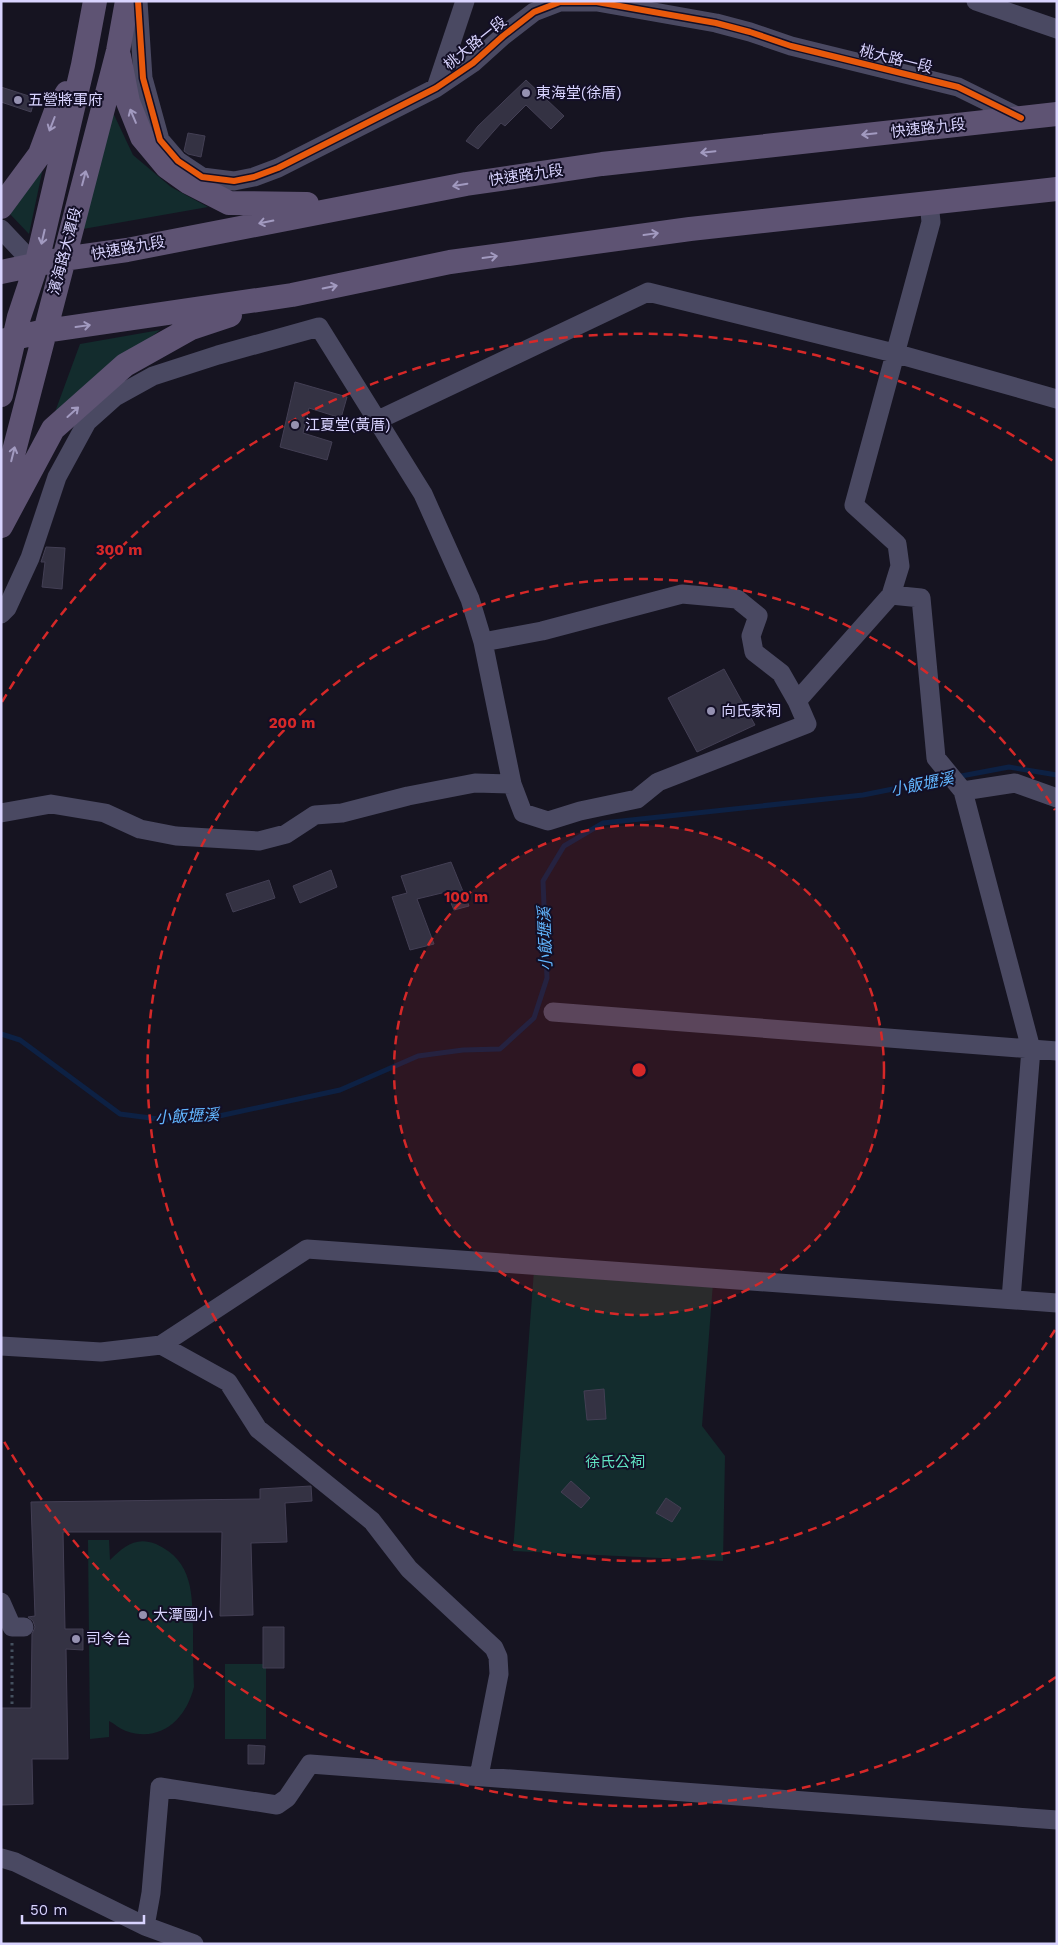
<svg xmlns="http://www.w3.org/2000/svg" width="1058" height="1945" font-family="'Work Sans','Noto Sans TC',sans-serif">
  <rect width="100%" height="100%" fill="#161421"/>
  <path fill="#132c2d" d="M107,100l26,55 38,32 37,20 -125,22z
    M44,163l-15,71 -19,-20z
    M160,330l-105,82 25,-68z
    M534,1270l179,13 -11,143 23,30 -2,105 -210,-10z
    M88,1540h21l1,20c14,-14 26,-24 46,-16 38,17 36,51 37,85 0,19 0,39 1,58 -8,32 -33,56 -68,44 -6,-2 -11,-7 -17,-10v16l-19,2z
    M225,1664h41v75h-41z"/>
  <g fill="none" stroke-linecap="round" stroke-linejoin="round">
    <path stroke="#0d2144" stroke-width="5" d="M956,777l53,-10 48,8
      M1,1034l19,6 100,74 46,6 53,-4 121,-26 78,-34 45,-6 37,-1 34,-31 13,-40 -4,-97 21,-35 39,-23 260,-28 85,-17"/>
  </g>
  <path fill="#343243" stroke="#433f54" d="M526,80l38,36 -13,13 -25,-24 -21,21 -4,-3 -23,26 -12,-8 12,-15z
    M1,87l34,11 -4,14 -30,-10z
    M188,133l17,3 -4,21 -13,-3 -4,-3z
    M295,382l52,15 -6,21 -32,-10 -6,25 29,9 -5,18 -47,-13z
    M46,547l19,1 -3,41 -20,-2 3,-25h-4z
    M724,669l31,56 -58,27 -29,-54z
    M451,862l18,44 -15,4 -8,-18 -29,7 17,45 -24,6 -18,-53 15,-4 -6,-17z
    M331,870l6,17 -37,16 -7,-17z
    M269,880l6,18 -42,14 -7,-18z
    M604,1389l2,30 -19,1 -3,-29z
    M571,1481l19,17 -9,10 -20,-16z
    M311,1486l1,15 -27,2 2,39 -36,1 2,72 -33,1 2,-84h-159l2,97h18v21l-17,-1 2,110h-36l1,45 -32,1v-97h30l1,-74 3,-7 -2,-6 -5,-4 7,-1 -4,-114 229,-3v-10z
    M666,1498l15,10 -9,14 -16,-9z
    M263,1627h21v41h-21z
    M248,1745l17,1 -1,18h-16z"/>
  <g fill="none" stroke-linecap="round" stroke-linejoin="round">
    <path stroke="#44505f" stroke-width="3" stroke-dasharray="2.5 4" stroke-linecap="butt" d="M12,1643v62"/>
    <path stroke="#4a4962" stroke-width="19" d="M138,1l5,77 17,62 18,21 24,16 32,4 20,-4 24,-9 158,-80 37,-25 30,-27 31,-24 26,-10h37l119,21 34,9 41,14 167,41 63,31
      M976,1l81,28
      M436,88l29,-87
      M1,229l35,37
      M376,421l272,-129 246,61 163,46
      M891,595l30,3 15,160 27,33 68,258 -20,250
      M1,614l6,-6 23,-50 27,-81 30,-55 28,-25 38,-21 65,-21 101,-28 104,167 47,105 13,43 29,142 11,29 25,8 32,-10 57,-12 21,-17 149,-58 -10,-23 94,-106 9,-29 -3,-22 -43,-39 77,-283 -2,-20
      M483,642l59,-11 140,-37 55,5 21,17 -7,20 3,16 27,21 16,28
      M963,791l52,-8 42,15
      M1,813l50,-9 54,9 35,16 36,7 83,5 27,-7 29,-19 27,-2 66,-17 67,-13 37,1
      M553,1012l504,39
      M161,1345l67,37 30,47 114,92 37,48 85,79 4,9 1,17 -20,102
      M1,1346l100,6 60,-7 146,-96 750,54
      M1,1602l11,25h12
      M1,1858l14,4 130,64
      M194,1944l-49,-18 6,-33 9,-106 117,18 10,-7 23,-34 747,56"/>
    <path stroke="#5e5373" stroke-width="24" d="M119,56l9,46 14,35 25,30 21,15 41,21 78,1
      M1,207l39,-53 16,-43 11,-18
      M1,272l62,-13 64,-9 339,-66 136,-20 455,-50
      M1,341l44,-10 247,-36 158,-33 240,-33 367,-40
      M1,395l18,-78 17,-51 47,-201 12,-64
      M1,501l117,-450 9,-50
      M1,526l52,-97 72,-64 66,-37 39,-13"/>
    <g stroke="#130f26" stroke-width="9">
      <path id="cycleway" d="M138,1l5,77 17,62 18,21 24,16 32,4 20,-4 24,-9 158,-80 37,-25 30,-27 31,-24 26,-10h37l119,21 34,9 41,14 167,41 63,31"/>
    </g>
    <use href="#cycleway" stroke="#e8590c" stroke-width="6"/>
  </g>
  <defs><path id="oneway-shaft" d="M-6 0H5M1.5-3L5.5 0L1.5 3" fill="none" stroke-width="1.6" stroke-linecap="round" stroke-linejoin="round" transform="scale(1.25)"/></defs>
  <g stroke="#a29ac0">
    <use href="#oneway-shaft" transform="translate(133 116) rotate(-113)"/>
    <use href="#oneway-shaft" transform="translate(52 124) rotate(111)"/>
    <use href="#oneway-shaft" transform="translate(869 134) rotate(174)"/>
    <use href="#oneway-shaft" transform="translate(708 152) rotate(174)"/>
    <use href="#oneway-shaft" transform="translate(84 178) rotate(-75)"/>
    <use href="#oneway-shaft" transform="translate(460 185) rotate(170)"/>
    <use href="#oneway-shaft" transform="translate(266 222) rotate(169)"/>
    <use href="#oneway-shaft" transform="translate(651 234) rotate(-8)"/>
    <use href="#oneway-shaft" transform="translate(43 237) rotate(103)"/>
    <use href="#oneway-shaft" transform="translate(490 257) rotate(-8)"/>
    <use href="#oneway-shaft" transform="translate(330 287) rotate(-12)"/>
    <use href="#oneway-shaft" transform="translate(83 326) rotate(-8)"/>
    <use href="#oneway-shaft" transform="translate(73 412) rotate(-42)"/>
    <use href="#oneway-shaft" transform="translate(13 454) rotate(-76)"/>
  </g>
  <circle cx="639" cy="1070" r="245" fill="#d62828" fill-opacity=".12"/>
  <g fill="none" stroke="#d62828" stroke-width="2.5" stroke-dasharray="9 6">
    <circle cx="639" cy="1070" r="245"/>
    <path d="M1055 1330A491 491 0 1 1 1055 810"/>
    <path d="M1056 1677A736 736 0 0 1 2 1438M2 702A736 736 0 0 1 1056 463"/>
  </g>
  <g fill="#9591b1" stroke="#130f26" stroke-width="2">
    <circle cx="526" cy="93" r="5"/>
    <circle cx="18" cy="100" r="5"/>
    <circle cx="295" cy="425" r="5"/>
    <circle cx="711" cy="711" r="5"/>
    <circle cx="143" cy="1615" r="5"/>
    <circle cx="76" cy="1639" r="5"/>
  </g>
  <g text-anchor="middle" dominant-baseline="central" stroke-width="4" stroke-linejoin="round" paint-order="stroke">
    <g font-size="15" fill="#d9d4ff" stroke="#130f26">
      <text transform="translate(475 43) rotate(-39)">桃大路一段</text>
      <text transform="translate(896 59) rotate(14)">桃大路一段</text>
      <text transform="translate(928 128) rotate(-6)">快速路九段</text>
      <text transform="translate(526 175) rotate(-8)">快速路九段</text>
      <text transform="translate(128 248) rotate(-10)">快速路九段</text>
      <text transform="translate(65 251) rotate(-75)">濱海路大潭段</text>
    </g>
    <g font-size="15" fill="#d9d4ff" stroke="#130f26" text-anchor="start">
      <text x="536" y="93">東海堂(徐厝)</text>
      <text x="28" y="100">五營將軍府</text>
      <text x="305" y="425">江夏堂(黃厝)</text>
      <text x="721" y="711">向氏家祠</text>
      <text x="153" y="1615">大潭國小</text>
      <text x="86" y="1639">司令台</text>
    </g>
    <g font-size="15" fill="#5fe0c0" stroke="#130f26">
      <text x="615" y="1462">徐氏公祠</text>
    </g>
    <g font-size="16" font-style="italic" fill="#62b6ff" stroke="#130f26">
      <text transform="translate(922 784) rotate(-11)">小飯壢溪</text>
      <text transform="translate(545 939) rotate(-92)">小飯壢溪</text>
      <text transform="translate(187 1116) rotate(-3)">小飯壢溪</text>
    </g>
  </g>
  <circle cx="639" cy="1070" r="8" fill="#d62828" stroke="#130f26" stroke-width="2.5"/>
  <g font-size="15" text-anchor="middle" font-weight="bold" fill="#d62828" stroke="#130f26" stroke-width="4" stroke-linejoin="round" paint-order="stroke">
    <text x="119" y="555">300 m</text>
    <text x="292" y="728">200 m</text>
    <text x="466" y="902">100 m</text>
  </g>
  <rect width="1058" height="1945" fill="none" stroke="#d9d4ff" stroke-width="5"/>
  <path d="M22 1915v8h122v-8" fill="none" stroke="#d9d4ff" stroke-width="2.5"/>
  <text x="30" y="1915" font-size="15" fill="#d9d4ff" stroke="#130f26" stroke-width="4" paint-order="stroke">50 m</text>
</svg>
